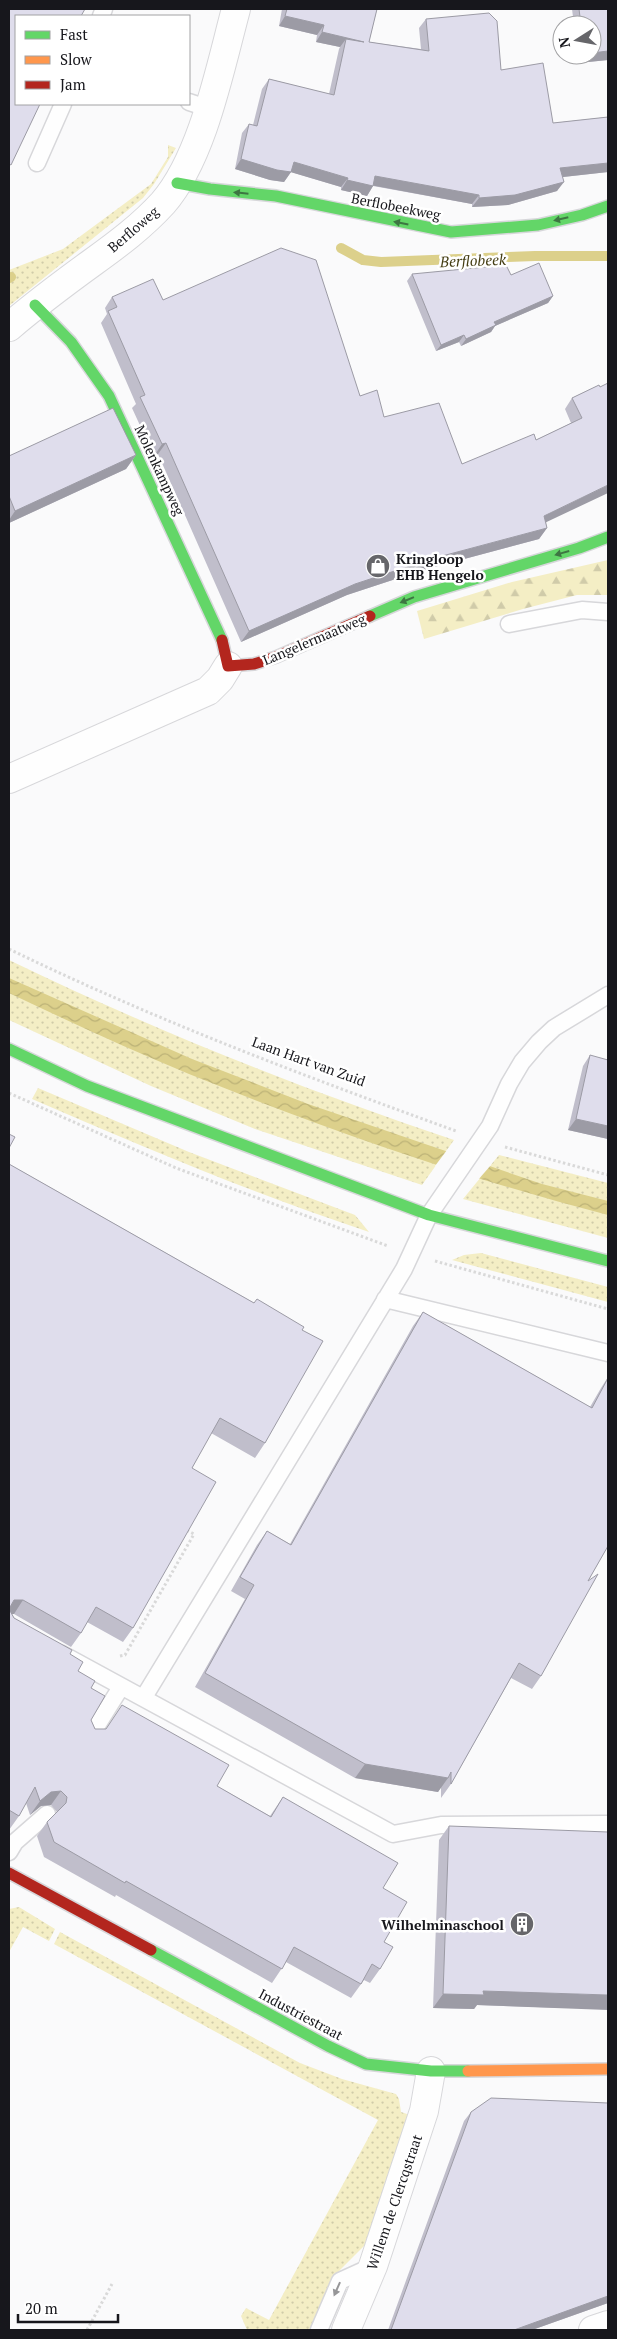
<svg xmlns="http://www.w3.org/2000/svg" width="617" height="2339" font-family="'PT Serif',serif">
  <defs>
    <pattern id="grass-dots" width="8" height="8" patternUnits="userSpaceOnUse" patternTransform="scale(1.25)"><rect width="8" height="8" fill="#f4eec5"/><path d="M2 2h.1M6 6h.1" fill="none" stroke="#d0cba9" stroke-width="1.8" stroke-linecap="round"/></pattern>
    <pattern id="forest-firs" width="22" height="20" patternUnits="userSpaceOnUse" patternTransform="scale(1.25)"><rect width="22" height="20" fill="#f4eec5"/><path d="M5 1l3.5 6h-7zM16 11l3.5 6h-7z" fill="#d0cba9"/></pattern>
    <pattern id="water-waves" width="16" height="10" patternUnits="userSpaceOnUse" patternTransform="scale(1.25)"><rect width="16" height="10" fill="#dcd08b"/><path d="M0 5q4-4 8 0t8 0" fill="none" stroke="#bcb277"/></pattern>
  </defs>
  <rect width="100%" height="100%" fill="#fafafb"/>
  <path fill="url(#grass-dots)" d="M168,145l8,3 -22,36 -11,14 -134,108v-36l54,-21 88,-65 17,-27z
    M9,960c145,70 292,129 445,180l-32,45 -167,-56 -104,-43 -142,-66z
    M38,1088l151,64 166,63 14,17c-115,-38 -226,-85 -337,-133z
    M499,1155l109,28v55l-145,-39z
    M481,1253l127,34v15l-156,-42 12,-5z
    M19,1907l36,22 -6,12 -26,-14 -14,25v-43z
    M60,1932l240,131 42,16 54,15 3,5 2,13 9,3 -44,129 -26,26 -7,11 -24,49h-62l-6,-14 5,-8 23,12 109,-200 -324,-176z"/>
  <path fill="url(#forest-firs)" d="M608,560v35h-31l-54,14 -99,30 -7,-28 95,-29z"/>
  <path fill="url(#water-waves)" d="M9,978l183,81 116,45 234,80 66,17v14c-143,-37 -283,-86 -419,-141 -61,-25 -121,-53 -180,-81z"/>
  <path fill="#fafafb" d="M447,1150l44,15 -13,15 -43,-14z"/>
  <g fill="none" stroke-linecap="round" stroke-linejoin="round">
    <path stroke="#dcd08b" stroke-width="10" d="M341,248l22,12 18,2 154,-6h73
      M9,278l2,-1"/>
    <g stroke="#d7d7da" stroke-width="19">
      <path id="lane" d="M101,16l3,-7
        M189,102l21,7
        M37,163l26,-59
        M509,624l73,-14 26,2
        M385,1299l223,54
        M62,1654l331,180 48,-9 167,-1
        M144,1697l260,-428 25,-54 61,-89 19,-42 13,-22 17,-20 15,-14 54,-33
        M91,1735l30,-48
        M9,1852l6,-10 32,-28
        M319,2330l21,-49 33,-15"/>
    </g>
    <g stroke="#d7d7da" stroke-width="30">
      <path id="street" d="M9,327c27,-23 55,-44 84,-65 25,-18 49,-36 70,-59 40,-46 57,-135 73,-194
        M9,779l199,-88 12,-12 8,-13
        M346,2330l27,-64 51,-155 7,-40
        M593,2330l15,-5"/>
    </g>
    <g stroke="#d7d7da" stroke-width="14">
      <path id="fast" d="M177,183l33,6 66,7 175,36 87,-7 44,-10 26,-9
        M35,305l36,37 38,54 113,244
        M370,616l44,-19 165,-49 29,-11
        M9,1049l78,37 342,129 179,46
        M151,1950l177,96 38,18 65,7h37"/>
    </g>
    <g stroke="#d7d7da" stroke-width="14">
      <path id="slow" d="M468,2071l140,-2"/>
    </g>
    <g stroke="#d7d7da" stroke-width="14">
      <path id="jam" d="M222,640l6,26 26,-2 22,-7 94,-41
        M9,1873l142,77"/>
    </g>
    <path stroke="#d9d9d9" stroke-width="3" stroke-dasharray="2.5 2.5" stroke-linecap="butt" d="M9,949c146,71 295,127 447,182
      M9,1093l167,75 212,78
      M505,1147l103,28
      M435,1261l173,48
      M120,1656l5,-1 69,-121 -8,-4
      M87,2330l25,-46"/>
    <use href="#lane" stroke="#fefefe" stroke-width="16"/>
    <use href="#street" stroke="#fefefe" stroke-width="28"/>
    <use href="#fast" stroke="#63d668" stroke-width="11"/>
    <use href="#slow" stroke="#ff974d" stroke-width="11"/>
    <use href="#jam" stroke="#b3261e" stroke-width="11"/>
  </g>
  <path fill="#c0becb" d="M282,9h95l-8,33 52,7 -2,-21 7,-9 75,51 52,53 55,-6v55l-45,5 -6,14 -49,14 -36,2v-3l-99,-18 -6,10 -26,-6v-3l-50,-15 -7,10 -14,-2 -35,-11 7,-36 7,-9 4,1 9,-36 7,-10 60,15 10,-45 1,-2 -24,-5 1,-7 -38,-9z
    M572,9h36v51l-30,3 -1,-8h15v-30h-18z
    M412,274l99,1 42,21 -5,7 -53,23 -4,6 -30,14 -2,-4 -23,9 -29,-70z
    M112,297l51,3 197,96 24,21 78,47 74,-24 35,-17 -6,-14 7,-11 27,-13 -53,138 1,5 -8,11 -116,31 -76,25 -106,47 -83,-188 -4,2 -22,-48 4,-4 -35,-81 6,-9 -2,-6z
    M136,455l-10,14 -117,54v-67z
    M590,1055l18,84 -40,-9 15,-64z
    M9,1164l293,166 -37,113 -10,15 -44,-25 -19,35 -59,160 -10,14 -36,-20 -6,11 -10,14 -57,-33h-2l2,4 56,36 8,17 13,17v32l4,9 122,57 53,30 13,-19 100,91 1,54 -4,27 -10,14 -6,-3 -13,18 -65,-36 -14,21 -156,-88 -1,2 -71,-40 -7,-21 10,-14 10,-9v-1l-6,-7 -10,1 -11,9 -4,-12 -7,13 -10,14z
    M423,1312l167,95 11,-19 7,-11v169l-20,35 -47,95 -9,13 -21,-11 -60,106 -10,14v-11l-3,5 -83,-14 -160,-91 50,-88 -14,-8 26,-46 10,-14 23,13 123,-218z
    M449,1826l114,182 -86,-3 -3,4 -41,-1 6,-168z
    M608,2103v200l-76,27h-144l76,-209 7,-9z"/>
  <path fill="#9c9ba5" d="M285,16l39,9 -7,10 -38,-9z
    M322,32l42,10 -18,-3 -6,8 -24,-5z
    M608,51v9l-30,3 6,-8h8v-2z
    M241,159l50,13 -7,10 -14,-2 -35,-11z
    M294,162l54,16 -7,9 -54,-16z
    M608,163v9l-54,6 6,-10z
    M375,176l104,19 -7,9 -102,-19 3,1 -6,10 -26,-6 6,-10z
    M564,182l-7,9 -49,14 -36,2 7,-9z
    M553,296l-5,7 -53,23 -4,6 -30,14 5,-7 28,-17z
    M464,335l-5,7 -23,9 5,-6z
    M166,443l-8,11 -4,2 8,-12z
    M136,455l-10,14 -117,54v-3l6,-9z
    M608,485v8l-72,34 8,-11z
    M547,528l-8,11 -116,31 -76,25 -106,47 8,-11 106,-47 76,-25z
    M576,1119l32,7v13l-40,-9z
    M14,1600h9l-9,14h-5v-7z
    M365,1764l83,14 -10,14 -83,-14z
    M61,1791l-10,14 -10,1 -11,9 10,-14 11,-9z
    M483,1991l125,4v15l-131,-5 -3,4 -41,-1 10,-14z
    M608,2296v7l-76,27h-18z"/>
  <path fill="#dfddec" stroke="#9c9ba5" d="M9,9h76l-4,7h-65v88h24l-29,61 -2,-1z
    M287,9h90l-8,33 60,9 -3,-32 63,-6 8,8 4,49 42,-7 10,60 55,-6v46l-48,5 4,14 -49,13 -36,3v-3l-104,-19 -2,10 -26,-6 1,-2 -54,-16 -3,10 -14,-2 -36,-11 8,-35 8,2 12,-47 65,16 12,-56 18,3 -42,-10 2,-7 -39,-9z
    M579,9h29v42l-16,2v-28h-11z
    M281,248l35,12 44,136 17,-6 7,27 55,-14 23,61 72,-30 2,6 46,-22 -10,-20 27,-13 1,2 8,-4v102l-64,31 3,12 -116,31 -76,25 -106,47 -83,-188 -4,1 -22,-47 5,-2 -37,-84 9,-4 -5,-10 41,-18 10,21z
    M539,263l14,33 -59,26 2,3 -30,14 -2,-4 -23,10 -29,-71 94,-9 5,10z
    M113,408l23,47 -121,56 -6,-15v-40z
    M590,1055l18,5v66l-32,-7z
    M9,1134l6,3 -6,11z
    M9,1164l245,139 3,-4 47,28 -2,3 21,11 -58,102 -45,-25 -28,50 24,14 -83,146 -37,-21 -15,26 -58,-33h-9l-5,9 5,9 58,32 -2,4 13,8 -5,9 17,10 -4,7 14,8 -14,24 4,9h11l16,-24 107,60 -12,21 54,31 12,-20 115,66 -15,25 24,14 -23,40 9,5 -13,22 -8,-5 -11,20 -67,-37 -12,22 -156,-88 -1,2 -71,-41 -7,-20 19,-19 1,-6 -6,-6 -10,1 -11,9 -5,-14 -16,29 -10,-6z
    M423,1312l169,96 16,-30v168l-20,35 10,-7 -57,102 -22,-13 -68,121v-12l-3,6 -83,-14 -160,-91 49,-88 -14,-8 27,-46 24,14z
    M449,1826l159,6v163l-125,-4 1,4 -41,-1z
    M491,2098l117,5v193l-94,34h-123l80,-218z"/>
  <defs><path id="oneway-solid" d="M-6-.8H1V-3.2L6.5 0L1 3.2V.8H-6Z" transform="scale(1.25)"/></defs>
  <g fill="#3d7642">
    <use href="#oneway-solid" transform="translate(241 193) rotate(-174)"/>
    <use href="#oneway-solid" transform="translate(561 219) rotate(167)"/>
    <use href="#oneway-solid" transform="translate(401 223) rotate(-169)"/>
    <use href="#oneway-solid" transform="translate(562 553) rotate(164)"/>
    <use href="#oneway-solid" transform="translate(407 600) rotate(158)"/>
  </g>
  <use fill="#969698" href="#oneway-solid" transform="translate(337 2289) rotate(114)"/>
  <defs>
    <g id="shop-disc" transform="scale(1.25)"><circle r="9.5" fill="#66666a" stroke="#fff"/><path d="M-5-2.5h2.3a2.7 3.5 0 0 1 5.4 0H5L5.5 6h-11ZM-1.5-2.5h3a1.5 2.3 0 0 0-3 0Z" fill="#fff"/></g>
    <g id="building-disc" transform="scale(1.25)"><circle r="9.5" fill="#66666a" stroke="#fff"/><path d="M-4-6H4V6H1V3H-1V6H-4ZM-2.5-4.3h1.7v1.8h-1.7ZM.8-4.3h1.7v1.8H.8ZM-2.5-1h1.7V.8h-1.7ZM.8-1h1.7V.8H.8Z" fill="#fff"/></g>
  </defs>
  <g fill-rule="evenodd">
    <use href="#shop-disc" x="378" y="566"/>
    <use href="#building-disc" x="522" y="1924"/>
  </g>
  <g text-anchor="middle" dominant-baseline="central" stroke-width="5" stroke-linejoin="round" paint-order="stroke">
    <g font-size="14" fill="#17171c" stroke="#fff">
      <text transform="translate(396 206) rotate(11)">Berflobeekweg</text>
      <text transform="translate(133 229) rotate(-41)">Berfloweg</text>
      <text transform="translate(160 470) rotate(65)">Molenkampweg</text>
      <text transform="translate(314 639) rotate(-23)">Langelermaatweg</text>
      <text transform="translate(309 1061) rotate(20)">Laan Hart van Zuid</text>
      <text transform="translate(301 2014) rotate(28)">Industriestraat</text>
      <text transform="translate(394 2202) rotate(-71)">Willem de Clercqstraat</text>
    </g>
    <g font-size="14" font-weight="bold" fill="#17171c" stroke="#fff" text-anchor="start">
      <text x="396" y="558">Kringloop<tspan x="396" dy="16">EHB Hengelo</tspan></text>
      <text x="504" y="1924" text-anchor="end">Wilhelminaschool</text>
    </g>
    <g font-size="15" font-style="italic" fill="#443d13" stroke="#fff">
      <text transform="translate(473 260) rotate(-2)">Berflobeek</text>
    </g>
  </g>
  <rect width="617" height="2339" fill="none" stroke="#17171c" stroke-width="20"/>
  <rect x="15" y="15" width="175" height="90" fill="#ffffff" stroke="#a2a2a4"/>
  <rect x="25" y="31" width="25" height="8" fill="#63d668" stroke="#a2a2a4"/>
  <text x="60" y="40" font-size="15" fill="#17171c">Fast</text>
  <rect x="25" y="56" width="25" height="8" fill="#ff974d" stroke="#a2a2a4"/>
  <text x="60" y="65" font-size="15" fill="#17171c">Slow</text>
  <rect x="25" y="81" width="25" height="8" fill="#b3261e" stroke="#a2a2a4"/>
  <text x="60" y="90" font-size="15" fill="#17171c">Jam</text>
  <g transform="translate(577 40) rotate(259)"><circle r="24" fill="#ffffff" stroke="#a2a2a4"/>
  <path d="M0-4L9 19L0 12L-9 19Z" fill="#66666a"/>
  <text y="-8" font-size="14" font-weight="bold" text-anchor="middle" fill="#17171c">N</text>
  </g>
  <path d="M18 2314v8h100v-8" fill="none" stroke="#17171c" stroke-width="2.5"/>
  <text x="25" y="2314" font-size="15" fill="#17171c" stroke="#ffffff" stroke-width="4" paint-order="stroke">20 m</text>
</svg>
